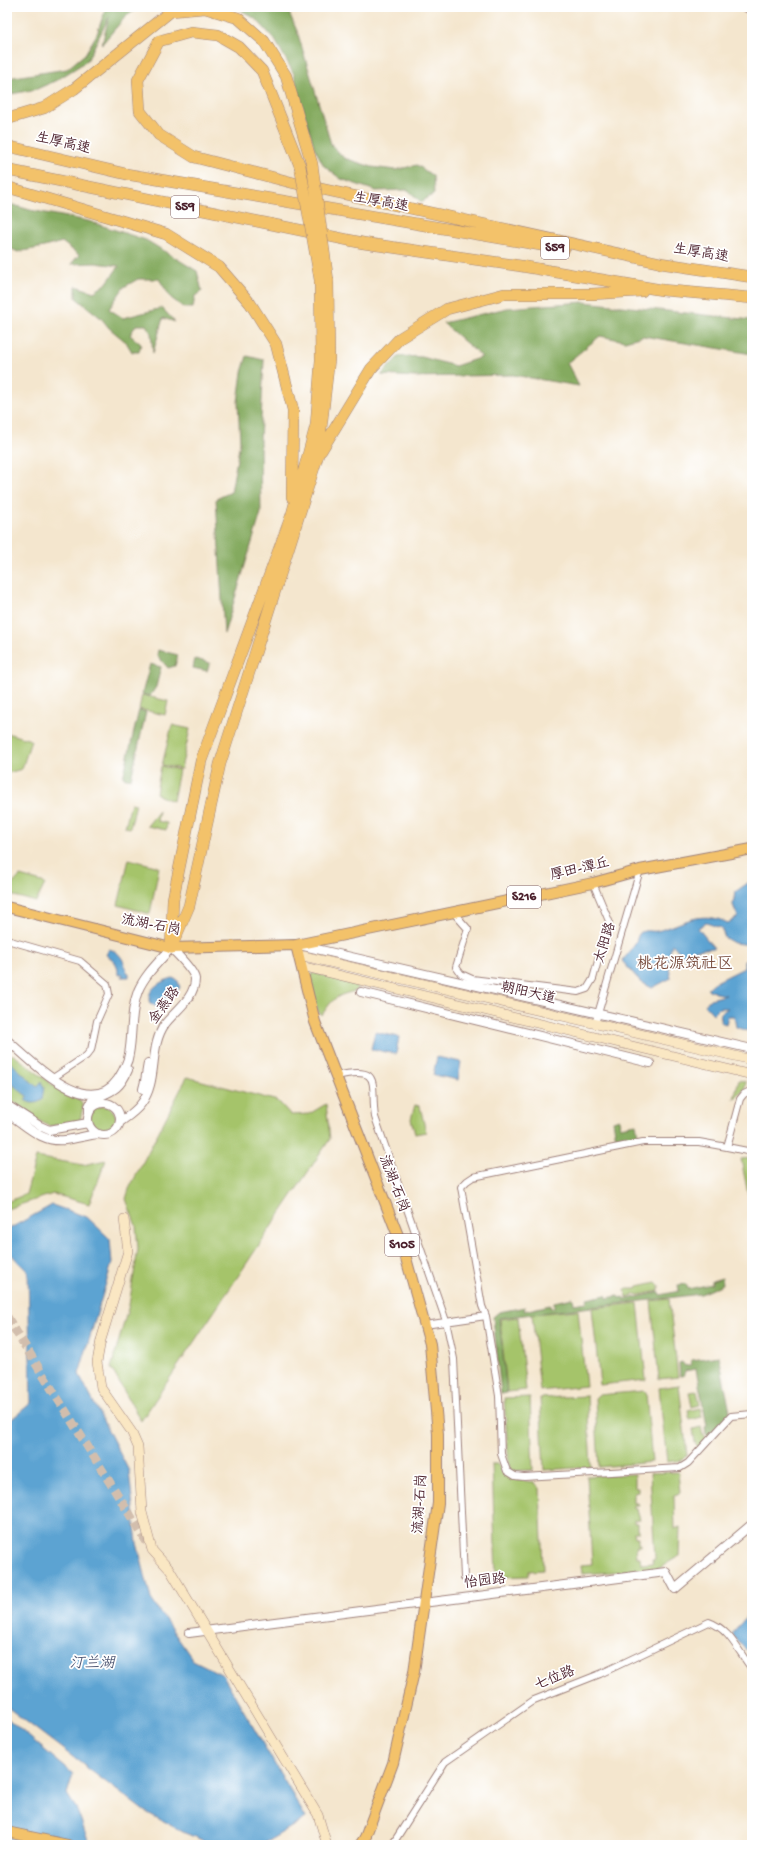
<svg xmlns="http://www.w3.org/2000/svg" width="759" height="1852" font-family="'Gochi Hand','LXGW WenKai TC',sans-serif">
  <rect width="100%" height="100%" fill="#fff"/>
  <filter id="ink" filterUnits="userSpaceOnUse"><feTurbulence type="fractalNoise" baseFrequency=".025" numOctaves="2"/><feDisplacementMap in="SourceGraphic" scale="8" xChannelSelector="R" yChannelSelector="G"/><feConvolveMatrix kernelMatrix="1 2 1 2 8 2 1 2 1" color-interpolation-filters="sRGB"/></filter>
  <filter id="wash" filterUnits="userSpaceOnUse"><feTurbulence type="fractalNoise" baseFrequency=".012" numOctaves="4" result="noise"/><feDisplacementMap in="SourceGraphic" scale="16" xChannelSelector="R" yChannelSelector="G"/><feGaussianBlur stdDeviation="0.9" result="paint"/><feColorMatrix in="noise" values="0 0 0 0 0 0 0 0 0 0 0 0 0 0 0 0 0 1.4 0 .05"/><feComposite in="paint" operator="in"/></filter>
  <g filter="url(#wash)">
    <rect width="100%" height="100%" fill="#f4e6ce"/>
    <path fill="#a5c46b" stroke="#78724b" d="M142,695l26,6 -3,14 -26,-6z
      M172,725l18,4 -9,40 -19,-4z
      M7,733l24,7 -9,29 -14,4 -1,4z
      M161,766l18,4 -6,31 -13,-5 -4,-3z
      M131,803l5,1 -6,24 -5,-1z
      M159,811l-2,10 10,2 -1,7 -19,-4z
      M129,859l30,8 -9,47 -32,-9z
      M20,876l22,6 3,2 -9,18 -29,-8v-4z
      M313,973l45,10 -2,8c-19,4 -23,7 -34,24l-4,-3 -9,-31z
      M10,1055h4l40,31 26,15 3,5 -3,15 -30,5 -9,-4 -34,-25v-38z
      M187,1077l91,24 13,14 18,-1 17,-10 4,35 -189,282 -30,-53 18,-63 9,-56 -2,-23 -10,-27 3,-10z
      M739,1080l7,2 -2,8 -10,9z
      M415,1105l5,1 6,26 -11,2 -4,-15z
      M90 1119a13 13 0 1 1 26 0a13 13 0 1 1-26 0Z
      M36,1157l47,8 23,-5 -17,44 -36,-10 -46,15v-7l19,-8z
      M752,1158v38l-4,-2 -7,-35z
      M656,1282l3,3v6l-20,4 -5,-1 -1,2 -6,2 -2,-9h12l1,-3z
      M669,1299l9,78 -19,2 -8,-78z
      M638,1303l8,77 -46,5 -8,-77z
      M578,1310l8,76 -46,5 -8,-77z
      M518,1317l8,73 -19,2 -7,-73z
      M679,1385l8,70 -5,5 -15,2 -8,-74z
      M644,1391l2,2 6,69 -53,5 -4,-69 3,-3z
      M697,1391l3,14 -8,2 -3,-15z
      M587,1396l4,71 -47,3 -4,-72z
      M530,1397l3,73 -22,1 -2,-5 -5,-68z
      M700,1408l2,9 -12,3 -2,-9z
      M701,1427l2,9 3,3 -8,8 -3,-4 -2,-14z
      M492,1464h6l4,9 15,7 17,2 6,6 3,82 -14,1v5l-33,1z
      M678,1472l2,21 -6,2 1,34 5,-2 -1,29 -21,13 -76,5 -1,-9 11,-1 -5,-88 48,-2v14h3v4l-4,1v10h4l1,3h-5v3h3l3,10 -6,1v3h3v7h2v2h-5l1,5h3v7h2v2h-4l1,11h3l1,7 12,-1 -1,-4h3l-5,-86z"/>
    <path fill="#84aa5f" stroke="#676445" d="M106,7h36l-15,8 -25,29 7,-27 -22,44 -30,19 -20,9 -30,6v-17l60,-9 18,-15 12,-20z
      M236,7l51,1 10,23 34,113 13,14 28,9 23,3 22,-5 16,11 1,18 -13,8 -13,-12 -32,1 -35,-12 -17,-13 -10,-19 -20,-73 -19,-34 -18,-20z
      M7,203l23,7 58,11 58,19 51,31 5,20 -7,5 -2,12h-9l-13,-10 -12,-19h-21l-14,8 -15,22 14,9 39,-10 13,14 -12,-4 -10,35 -2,-20 -5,-8h-10l-6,10 11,9 -2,8h-7l-6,-10 -17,-14 -8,-10 -25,-20v-12l18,6 12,-8 13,-18 -23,-3 -25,1 8,-9 -17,-13 -18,5 -26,5 -11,-5z
      M584,302l168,18v34l-109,-18 -18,5 -25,-5 -33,27 12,23 -66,-11 -99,2 -33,-2 18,-19 23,1 33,9 27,-9 -39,-34 64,-15z
      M247,356l17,4 -4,81 1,72 -37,121 -8,-135 15,-7 9,-50 -2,-40 4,-30z
      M158,650l20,5 -3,11 -7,2 -11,-13z
      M195,659l15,4 -3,8 -14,-3z
      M150,664l11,3 -5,20 -6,9 -8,-2z
      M139,710l7,2 -15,67 -8,-2z
      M619,1119l1,8 16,-3 2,10 -22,4 -3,-17z
      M722,1278l1,6 -22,10 -202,24 8,75 -6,1 -8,-77 6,-5 26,-5 -1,4 26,-6v3l4,-1v-5l19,-4 1,6 13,-2v-3l19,-4 1,3 11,-2 1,2 4,-1 1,3 36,-8 1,3 18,-4 -1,-6 8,-1 2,5 24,-5v-3z
      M719,1356l11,56 -21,25 -3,-2 -1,-8 2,-1 -11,-57 -11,2 -2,5h-3l-1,-13 3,-1 3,4 5,-1 2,-5z"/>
    <path fill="#5ba3d2" stroke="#52617e" d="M752,880v65l-18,-2 -9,-5 -4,-10 -15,-5 -8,5 16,20 -19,2 -10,8 -13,-14 -4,18 3,16 -19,10 -11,-6 -19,-21c4,-5 10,-11 13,-17 2,-4 2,-8 5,-11 4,-4 12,-1 17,-2 27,-7 42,-22 71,-8l10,-6 -5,-12 2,-13z
      M109,949c12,3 15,12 18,23l2,1v4h-7l1,-3h-5c0,-11 -4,-14 -12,-19z
      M752,957v71l-5,3 -11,-4 -2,-11h-6l-2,8 -6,-2 1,-9 7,-5h-9l-6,6 -8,-9 5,-6 16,-4 -10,-2 -9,-4 7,-6 30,-15v-7z
      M173,978l5,3 2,7 -24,18 -6,-2c-5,-15 11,-23 23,-26z
      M375,1032l24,5 -3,17 -25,-5z
      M437,1057l24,5 -3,18 -25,-5z
      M8,1060l29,27 4,-5 3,5 -2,13c-6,4 -11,4 -17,0l3,-3 -21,-17z
      M52,1205l35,12 23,22 2,24 -33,111 50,97 8,72 14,56 42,61 30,15 83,143 -33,20 -15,7 -46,-1 -27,-11 -41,-22 -137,-104v-284l24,-20 -3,-131 -21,-22v-20z
      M752,1611v45l-21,-22z
      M7,1718l66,56 -6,20 9,14 14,37h-83z"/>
  </g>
  <g filter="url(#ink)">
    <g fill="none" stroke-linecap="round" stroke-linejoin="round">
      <path stroke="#d2bead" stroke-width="9" stroke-dasharray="9 4.5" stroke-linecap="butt" d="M7,1317l143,230"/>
      <g stroke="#9f827c" stroke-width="8">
        <path id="minor" d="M744,7l8,5
          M453,912l15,17 -12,38 5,7 11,5 106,13 9,-3 6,-10 16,-58 -16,-38
          M7,940l73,21 27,23 2,10 -12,27 -6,29 -5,6 -33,22
          M595,1024l45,-154
          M7,1053l7,-7
          M336,1076c48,-11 34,8 39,41l71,204 8,38 10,218
          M752,1090l-8,4 -4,5 -13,48 -28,-5h-56l-170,35 -6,4 -6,6 21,119 4,10 13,80 2,58 6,17 8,5 9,1 156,-9 8,-5 43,-47 21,-2
          M727,1147l25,5
          M425,1325l61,-9
          M394,1842l51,-80 89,-62 66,-26 109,-52c21,7 30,31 43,47"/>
      </g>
      <g stroke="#9f827c" stroke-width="10">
        <path id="tertiary" d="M299,945l453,104
          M361,992l289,71
          M7,1040c25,21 81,82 111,39 5,-8 10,-16 11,-25 4,-21 1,-42 9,-63 7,-17 22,-30 33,-43
          M143,1089l2,-8 3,-18
          M88 1119a16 16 0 1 1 32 0a16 16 0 1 1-32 0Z
          M7,1105l33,21 9,4 39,-7
          M89,1112v-6l3,-6c19,-9 27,-9 36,-30
          M7,1113c19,12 34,30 58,27 11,-1 22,-5 34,-6
          M120,1122c7,-5 15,-10 21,-18 18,-23 7,-56 24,-80 10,-13 30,-26 30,-45 -1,-8 -18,-25 -24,-31
          M189,1633l477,-61 9,17 77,-65"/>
      </g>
      <g stroke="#9f827c" stroke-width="10">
        <path id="secondary" d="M299,955l453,105
          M301,966l451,109
          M124,1219l4,32 -27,89 -4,22 4,26 30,43 7,16 4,65 10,38 18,20 148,245 9,30"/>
      </g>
      <g stroke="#9f827c" stroke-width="12">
        <path id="primary" d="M7,907l164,41 125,-3 19,77 89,229 26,93 8,90v69l-24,169 -21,91 -30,80
          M296,945l297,-62 47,-13 112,-21"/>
      </g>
      <g stroke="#9f827c" stroke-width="12">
        <path id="trunk" d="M7,1832l61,13
          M360,1845l6,-9"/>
      </g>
      <g stroke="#9f827c" stroke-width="12">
        <path id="motorway" d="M7,119l37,-11 30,-19 97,-78 34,-3 33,10 26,23 22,35 26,88
          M7,146l119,28 438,75
          M300,166l-38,-95 -23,-24 -21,-12 -27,-3 -32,9 -21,39 2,31 19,24 35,22 100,26 372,81
          M7,170l356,73 158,23 141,24 90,8
          M7,187l159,47 53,33 31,36 26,41 17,66 -1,87
          M660,263l92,14
          M320,280l1,80 -5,65 -24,89 -91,247 -28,138 -2,49 18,-42 31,-142 98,-309 11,-96 -1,-79
          M321,451l50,-82 29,-31 47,-29 57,-15h88l50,-3"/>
      </g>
      <use href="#minor" stroke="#fff" stroke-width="6"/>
      <use href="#tertiary" stroke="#fff" stroke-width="8"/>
      <use href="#secondary" stroke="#fae7c3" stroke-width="9"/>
      <use href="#primary" stroke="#f3c26a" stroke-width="10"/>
      <use href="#trunk" stroke="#f3c26a" stroke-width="10"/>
      <use href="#motorway" stroke="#f3c26a" stroke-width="11"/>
      <g stroke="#9f827c" stroke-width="12" stroke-linecap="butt">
        <path id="motorway-bridge" d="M312,164l16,116
          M300,166l20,114"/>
      </g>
      <use href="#motorway-bridge" stroke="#f3c26a" stroke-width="11"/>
    </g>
  </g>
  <g text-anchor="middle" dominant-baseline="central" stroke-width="3.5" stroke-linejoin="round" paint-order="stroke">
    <g fill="#fff" stroke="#80626b" stroke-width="1">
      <rect x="171" y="196" width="28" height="22" rx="3"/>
      <rect x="541" y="237" width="28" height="22" rx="3"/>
      <rect x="507" y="886" width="34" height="22" rx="3"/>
      <rect x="385" y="1234" width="34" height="22" rx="3"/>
    </g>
    <g font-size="13" font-weight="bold" fill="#4a1f2b">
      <text x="185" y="207">S59</text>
      <text x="555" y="248">S59</text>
      <text x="524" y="897">S216</text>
      <text x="402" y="1245">S105</text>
    </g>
    <g font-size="14" fill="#4a1f2b" stroke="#fff">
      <text transform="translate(63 144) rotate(13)">生厚高速</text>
      <text transform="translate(381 203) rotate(10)">生厚高速</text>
      <text transform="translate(701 254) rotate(9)">生厚高速</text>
      <text transform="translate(580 870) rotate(-13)">厚田-潭丘</text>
      <text transform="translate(151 926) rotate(11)">流湖-石岗</text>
      <text transform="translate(606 943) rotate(-73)">太阳路</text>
      <text transform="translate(528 994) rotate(13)">朝阳大道</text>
      <text transform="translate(165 1006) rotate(-54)">金燕路</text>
      <text transform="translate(393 1184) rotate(69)">流湖-石岗</text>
      <text transform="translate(421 1504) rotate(-86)">流湖-石岗</text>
      <text transform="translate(485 1582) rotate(-7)">怡园路</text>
      <text transform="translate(555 1679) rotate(-22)">七位路</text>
    </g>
    <g font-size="15" font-style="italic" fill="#525a76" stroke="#fff">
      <text x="92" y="1664">汀兰湖</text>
    </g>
    <g font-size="16" fill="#794d3f" stroke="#fff">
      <text x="685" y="965">桃花源筑社区</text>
    </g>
  </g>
  <rect width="759" height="1852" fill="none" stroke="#fff" stroke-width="24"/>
</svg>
